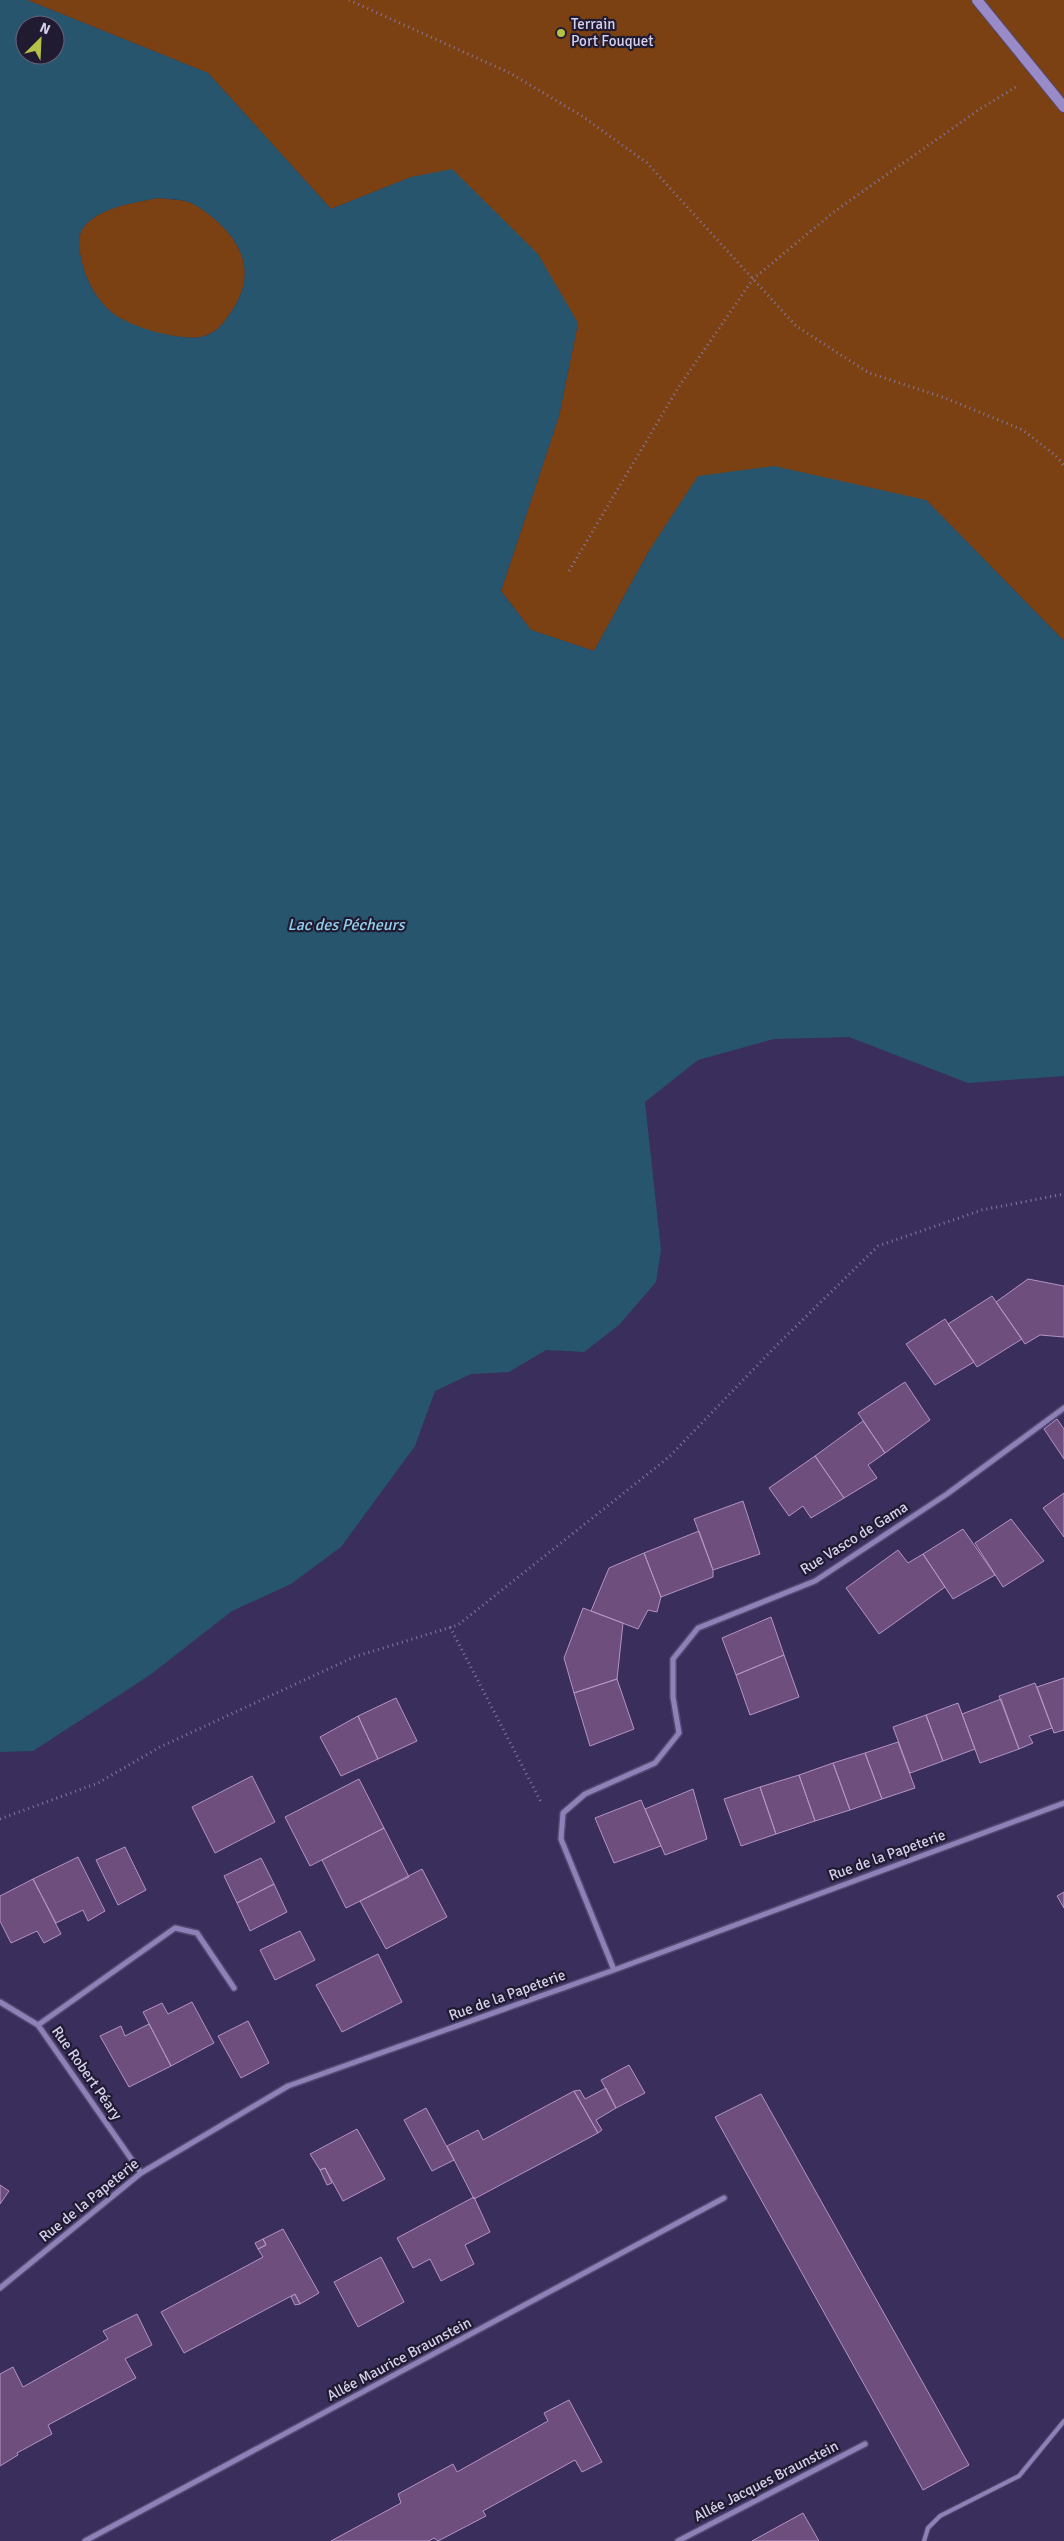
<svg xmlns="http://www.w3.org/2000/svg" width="1064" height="2541" font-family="Signika,sans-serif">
  <rect width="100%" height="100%" fill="#3a2e5d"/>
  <path fill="#7b4113" d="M27,0h1037v641l-138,-141 -276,49 -56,102 -63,-21 -30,-39 58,-175 19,-93 -167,-146 -80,32 -123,-136z
    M159,198c10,2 21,1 30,4 12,5 25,16 34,25 31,32 27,63 0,96 -4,6 -15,13 -22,14 -23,4 -76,-10 -92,-27 -15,-14 -24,-32 -28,-52 -2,-9 -4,-22 2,-30 16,-21 53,-26 76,-30z"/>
  <path fill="#27556d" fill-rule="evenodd" d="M0,0h27l181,73 123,136 80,-32 41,-8 86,85 40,69 -19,93 -58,175 30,39 63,21 56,-102 48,-73 76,-10 152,34 138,141v435l-96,7 -119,-46 -75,2 -76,21 -53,42 16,148 -5,32 -37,43 -35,27 -38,-2 -37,22 -38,2 -36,17 -20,55 -74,101 -50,37 -59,27 -82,64 -117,76 -33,1zM25,25h30v30h-30zM159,198c10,1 21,1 30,4 12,5 25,16 34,25 31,32 27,63 0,96 -4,6 -14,13 -22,14 -22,4 -76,-11 -92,-27 -15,-14 -24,-32 -28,-52 -2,-9 -4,-22 2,-30 16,-21 53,-26 76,-30z"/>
  <path fill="#6d4e7c" stroke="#b493c5" d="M1028,1279l36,7v51l-24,-2 -15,9 -29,-42z
    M992,1296l30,43 -45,28 -29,-43z
    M945,1319l29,43 -39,23 -29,-41z
    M905,1382l25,38 -45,33 -27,-40z
    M1057,1419l7,10v30l-20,-30z
    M863,1421l22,32 -17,12 9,13 -33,20 -29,-42z
    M815,1456l29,42 -33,20 -8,-12 -14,10 -20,-28z
    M1064,1493v44l-21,-29z
    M743,1501l17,53 -47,16 -19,-51z
    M1011,1519l33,42 -41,26 -28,-44z
    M963,1529l32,46 -42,24 -30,-45z
    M699,1531l14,39v7l-52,20 -17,-44z
    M898,1550l10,13 15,-9 22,33 -66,47 -33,-46z
    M644,1553l17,44 -4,15 -9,-2 -10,19 -47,-18 18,-43z
    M583,1608l40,15 -6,56 -43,14 -10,-35z
    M771,1617l13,38 -48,20 -14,-37z
    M784,1655l15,42 -49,18 -14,-40z
    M1064,1678v52l-10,3 -17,-46z
    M617,1679l17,50 -44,17 -16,-53z
    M1035,1683l17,45 -23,8 4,7 -14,6 -20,-53z
    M396,1698l21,43 -39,18 -20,-43z
    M1001,1699l18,50 -39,14 -18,-49z
    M958,1703l17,46 -32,12 -17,-46z
    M926,1715l17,46 -33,12 -17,-46z
    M358,1716l20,43 -37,17 -21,-39z
    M898,1742l17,46 -33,11 -17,-46z
    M865,1753l17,46 -32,11 -17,-47z
    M833,1763l17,47 -35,11 -16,-46z
    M799,1775l16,46 -39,13 -16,-47z
    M252,1776l23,46 -60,31 -23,-46z
    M359,1779l25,49 -74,38 -25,-49z
    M760,1787l16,47 -35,12 -17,-47z
    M693,1789l14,50 -42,16 -20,-46z
    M641,1800l20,46 -47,17 -19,-45z
    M384,1828l25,49 -63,31 -24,-48z
    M125,1847l21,43 -28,15 -22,-45z
    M78,1857l27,54 -17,10 -5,-11 -27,13 -23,-44z
    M261,1858l13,26 -37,19 -13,-27z
    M422,1869l25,48 -61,32 -26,-48z
    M33,1879l28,55 -17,9 -7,-12 -26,12 -11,-22v-25z
    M274,1884l13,28 -37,19 -13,-28z
    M1064,1892v16l-7,-12z
    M300,1931l15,29 -40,20 -15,-30z
    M378,1954l24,48 -60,30 -26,-47z
    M192,2002l22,41 -43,23 -28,-54 19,-9 6,11z
    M248,2021l21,42 -28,15 -23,-42z
    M149,2024l22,42 -42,21 -29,-51 21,-10 4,10z
    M629,2065l16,28 -29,15 -15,-28z
    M606,2088l10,20 -20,12 6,10 -4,3 -24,-42 6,-1 5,9z
    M574,2091l24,42 -124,66 -27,-53 31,-16 5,10z
    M761,2094l208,371 -46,25 -208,-373z
    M426,2108l28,52 -22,11 -28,-51z
    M357,2129l28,50 -42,22 -18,-33 -5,2 -10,-16z
    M325,2168l7,15 -5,2 -7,-15z
    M0,2185l9,6 -9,13z
    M474,2197l16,35 -25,13 9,19 -33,17 -11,-22 -17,9 -16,-30z
    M283,2229l36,64 -19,11 -5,-10 -111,59 -23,-41 102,-55 -5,-8 8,-4 -3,-6z
    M263,2239l3,6 -8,4 -3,-6z
    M381,2257l23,45 -46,25 -24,-45z
    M295,2294l5,10 -5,1 -4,-8z
    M137,2314l15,31 -27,14 11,19 -88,47 4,9 -35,19 1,2 -18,11v-92l13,-7 10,20 85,-48 -5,-8z
    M569,2400l33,62 -20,10 -7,-12 -92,51 3,5 -48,25 -4,-3 -5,3h-98l70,-38 -3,-9 55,-30 4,8 91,-51 -4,-8z
    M803,2513l16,28h-67z"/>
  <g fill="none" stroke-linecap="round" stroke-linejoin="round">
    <g stroke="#544971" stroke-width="6">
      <path id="lane" d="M924,2541l4,-13 12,-12 79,-40 45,-55"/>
    </g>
    <g stroke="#544971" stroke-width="8">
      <path id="street" d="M614,1970l-53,-131 2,-26 22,-19 70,-31 24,-30 -6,-36v-38l25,-31 117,-47 132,-87 117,-86
        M0,2002l38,23 103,148
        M38,2025l137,-97 22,5 37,55
        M0,2288l141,-115 147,-87 326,-116 450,-167
        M85,2541l639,-343
        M678,2541l187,-97"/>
    </g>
    <g stroke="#544971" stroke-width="12">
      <path id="secondary" d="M977,0l87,107"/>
    </g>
    <path stroke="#8279a0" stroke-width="3" stroke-dasharray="1 4" stroke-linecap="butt" d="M349,0l161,73 72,43 65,47 149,163 73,47 76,25 78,32 33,26 8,10
      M569,571l109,-183 75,-109 82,-68 145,-102 36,-22
      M450,1627l92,177
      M0,1819l98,-36 62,-36 194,-90 104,-32 211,-168 107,-111 102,-100 104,-36 82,-16"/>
    <use href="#lane" stroke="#8d81b7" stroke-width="4"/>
    <use href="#street" stroke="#8d81b7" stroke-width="5"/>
    <use href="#secondary" stroke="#988bc7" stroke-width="10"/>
  </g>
  <circle fill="#b6c148" stroke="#201b30" stroke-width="2" cx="561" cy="33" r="5"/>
  <g text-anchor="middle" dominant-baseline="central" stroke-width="4.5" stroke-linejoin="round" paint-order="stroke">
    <g font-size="15" fill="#d5d0ed" stroke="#201b30" text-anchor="start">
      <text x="571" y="24">Terrain<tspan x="571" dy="17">Port Fouquet</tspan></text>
    </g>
    <g font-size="15" fill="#d5d0ed" stroke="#201b30">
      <text transform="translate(854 1538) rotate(-32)">Rue Vasco de Gama</text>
      <text transform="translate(887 1855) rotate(-20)">Rue de la Papeterie</text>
      <text transform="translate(507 1995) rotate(-20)">Rue de la Papeterie</text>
      <text transform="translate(87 2073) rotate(55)">Rue Robert Péary</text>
      <text transform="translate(89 2200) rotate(-39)">Rue de la Papeterie</text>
      <text transform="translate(399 2359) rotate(-28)">Allée Maurice Braunstein</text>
      <text transform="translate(766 2481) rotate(-27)">Allée Jacques Braunstein</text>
    </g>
    <g font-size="16" font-style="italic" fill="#93ceef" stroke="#201b30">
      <text x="346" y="925">Lac des Pécheurs</text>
    </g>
  </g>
  <g transform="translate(40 40) rotate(24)"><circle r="24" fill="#201b30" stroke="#68637c"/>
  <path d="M0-4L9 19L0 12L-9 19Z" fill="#b6c148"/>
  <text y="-8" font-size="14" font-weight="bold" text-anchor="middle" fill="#d5d0ed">N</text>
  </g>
</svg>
